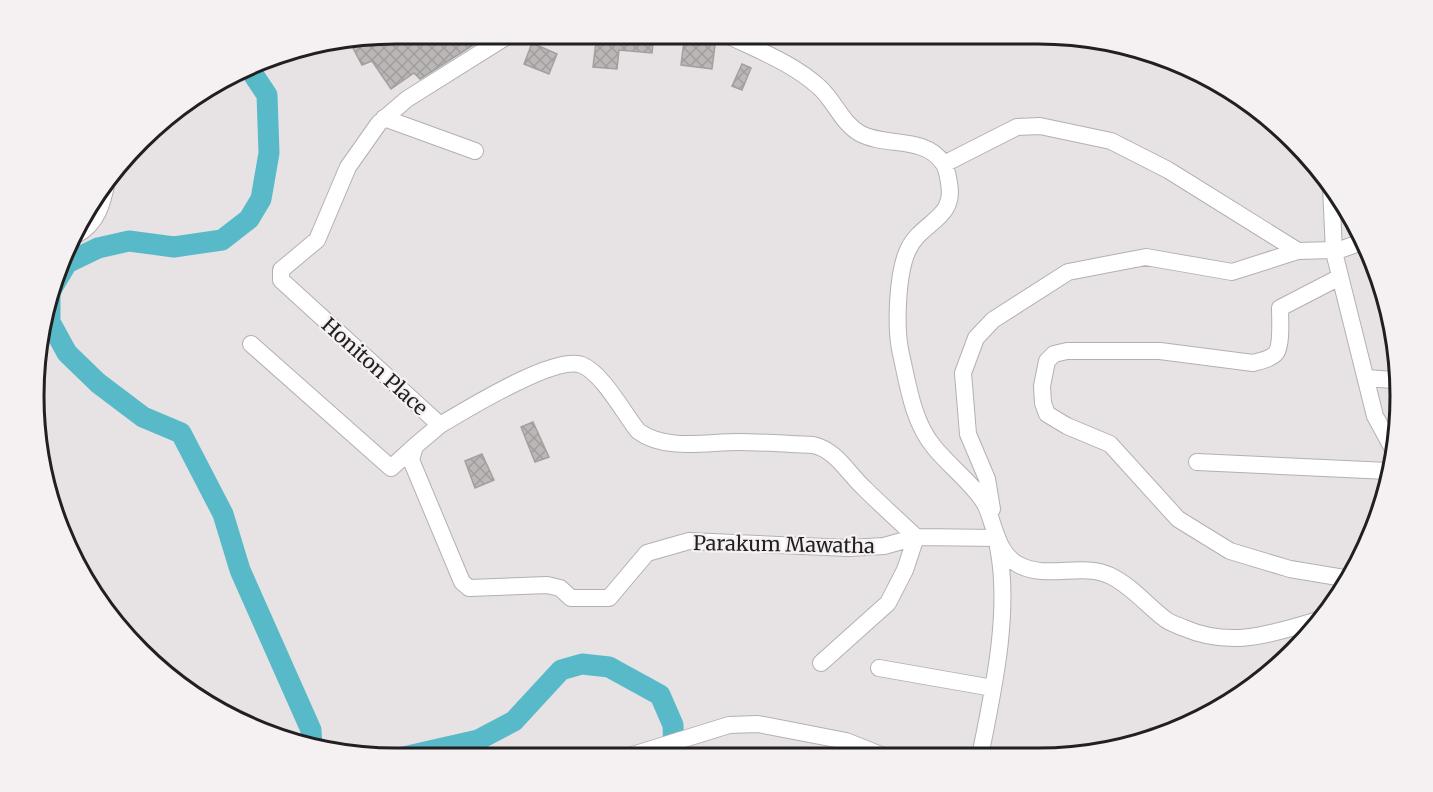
<svg xmlns="http://www.w3.org/2000/svg" width="1433" height="792" font-family="Merriweather,serif">
  <defs>
    <pattern id="building-cross-hatch" width="8" height="8" patternUnits="userSpaceOnUse" patternTransform="scale(1.5)"><rect width="8" height="8" fill="#bbb7b7"/><path d="M0 0l8 8M0 8l8-8" fill="none" stroke="#a09d9d"/></pattern>
  </defs>
  <rect width="100%" height="100%" fill="#e7e3e4"/>
  <g fill="none" stroke-linecap="round" stroke-linejoin="round">
    <path stroke="#58bac9" stroke-width="21" d="M52,288l15,-25 31,-15 31,-7 45,6 48,-7 27,-21 12,-20 8,-46 -2,-58 -18,-27
      M50,292v30l17,31 31,30 45,34 38,16 42,81 17,56 71,160 1,18
      M399,758l79,-18 36,-19 47,-51 21,-6 27,3 51,28 13,30 1,32"/>
  </g>
  <path fill="url(#building-cross-hatch)" stroke="#a39fa0" stroke-width="1.5" d="M396,33h96l-72,46 -6,-6 -23,16 -19,-28 -10,4 -9,-17 25,-12z
    M597,33h57l-2,20 -33,-3 -2,19 -24,-2z
    M684,41l31,4 -3,24 -31,-4z
    M532,43l25,11 -8,20 -25,-10z
    M742,64l9,4 -9,22 -10,-4z
    M533,422l16,35 -14,5 -14,-35z
    M482,454l12,26 -19,8 -10,-27z"/>
  <g fill="none" stroke-linecap="round" stroke-linejoin="round">
    <g stroke="#b4b0b1" stroke-width="18">
      <path id="minor" d="M512,33l-105,66 -28,24 -31,44 -31,73 -36,30v10l159,145c26,-15 115,-71 142,-60 21,9 41,47 56,66 27,20 68,11 100,11 25,0 50,2 75,3 23,5 34,27 50,42 17,17 35,33 53,50l81,1
        M723,33c32,16 70,30 96,54 16,14 23,37 42,47 26,13 64,2 82,29 4,5 5,14 6,20 7,37 -28,38 -41,67 -11,23 -13,79 -7,104 7,31 12,68 33,93 14,18 43,40 52,59 9,20 11,48 33,59 29,15 63,-3 92,11 20,10 36,29 54,43 5,4 12,6 19,9 49,21 89,5 138,-9
        M1199,73l30,18
        M384,118l91,33
        M944,164l73,-37 23,-1 71,15 57,29 130,81
        M1331,187l3,65 41,164 19,35
        M76,235c21,-11 27,-32 31,-55
        M1334,252l25,-9
        M1340,277l-60,31c0,10 2,37 -4,45 -5,6 -16,8 -23,10l-93,-12h-93l-13,3 -7,7 -5,25 1,17 4,11 20,12 43,18 68,75 52,32 60,18 60,10
        M251,344l140,124 24,-22
        M1366,378l27,2
        M440,425l-25,21 -4,14 51,122 7,6 78,-3 13,3 11,10h38l38,-45 42,-12 160,7 35,-2 32,-9
        M1197,462l191,9
        M992,509l-5,-30 -19,-45 -5,-61 13,-35 17,-18 75,-48 78,-15 86,15 66,-21 35,-1
        M821,663l67,-60 17,-33 11,-33
        M879,668l114,20
        M1150,741l3,-5 10,-1
        M980,756c13,-64 31,-145 18,-209
        M626,757l103,-32 29,-1 88,17 40,16"/>
    </g>
    <use href="#minor" stroke="#fff" stroke-width="16"/>
  </g>
  <g text-anchor="middle" dominant-baseline="central" stroke-width="4.5" stroke-linejoin="round" paint-order="stroke">
    <g font-size="20" fill="#211f1f" stroke="#f5f0f1">
      <text transform="translate(375 366) rotate(42)">Honiton Place</text>
      <text transform="translate(784 544) rotate(1)">Parakum Mawatha</text>
    </g>
  </g>
  <path d="M0 0H1433V792H0ZM396 44H1038A352 352 0 0 1 1390 396V396A352 352 0 0 1 1038 748H396A352 352 0 0 1 44 396V396A352 352 0 0 1 396 44Z" fill="#f5f0f1" fill-rule="evenodd"/>
  <path fill="none" stroke="#211f1f" stroke-width="3" d="M396 44H1038A352 352 0 0 1 1390 396V396A352 352 0 0 1 1038 748H396A352 352 0 0 1 44 396V396A352 352 0 0 1 396 44Z"/>
</svg>
